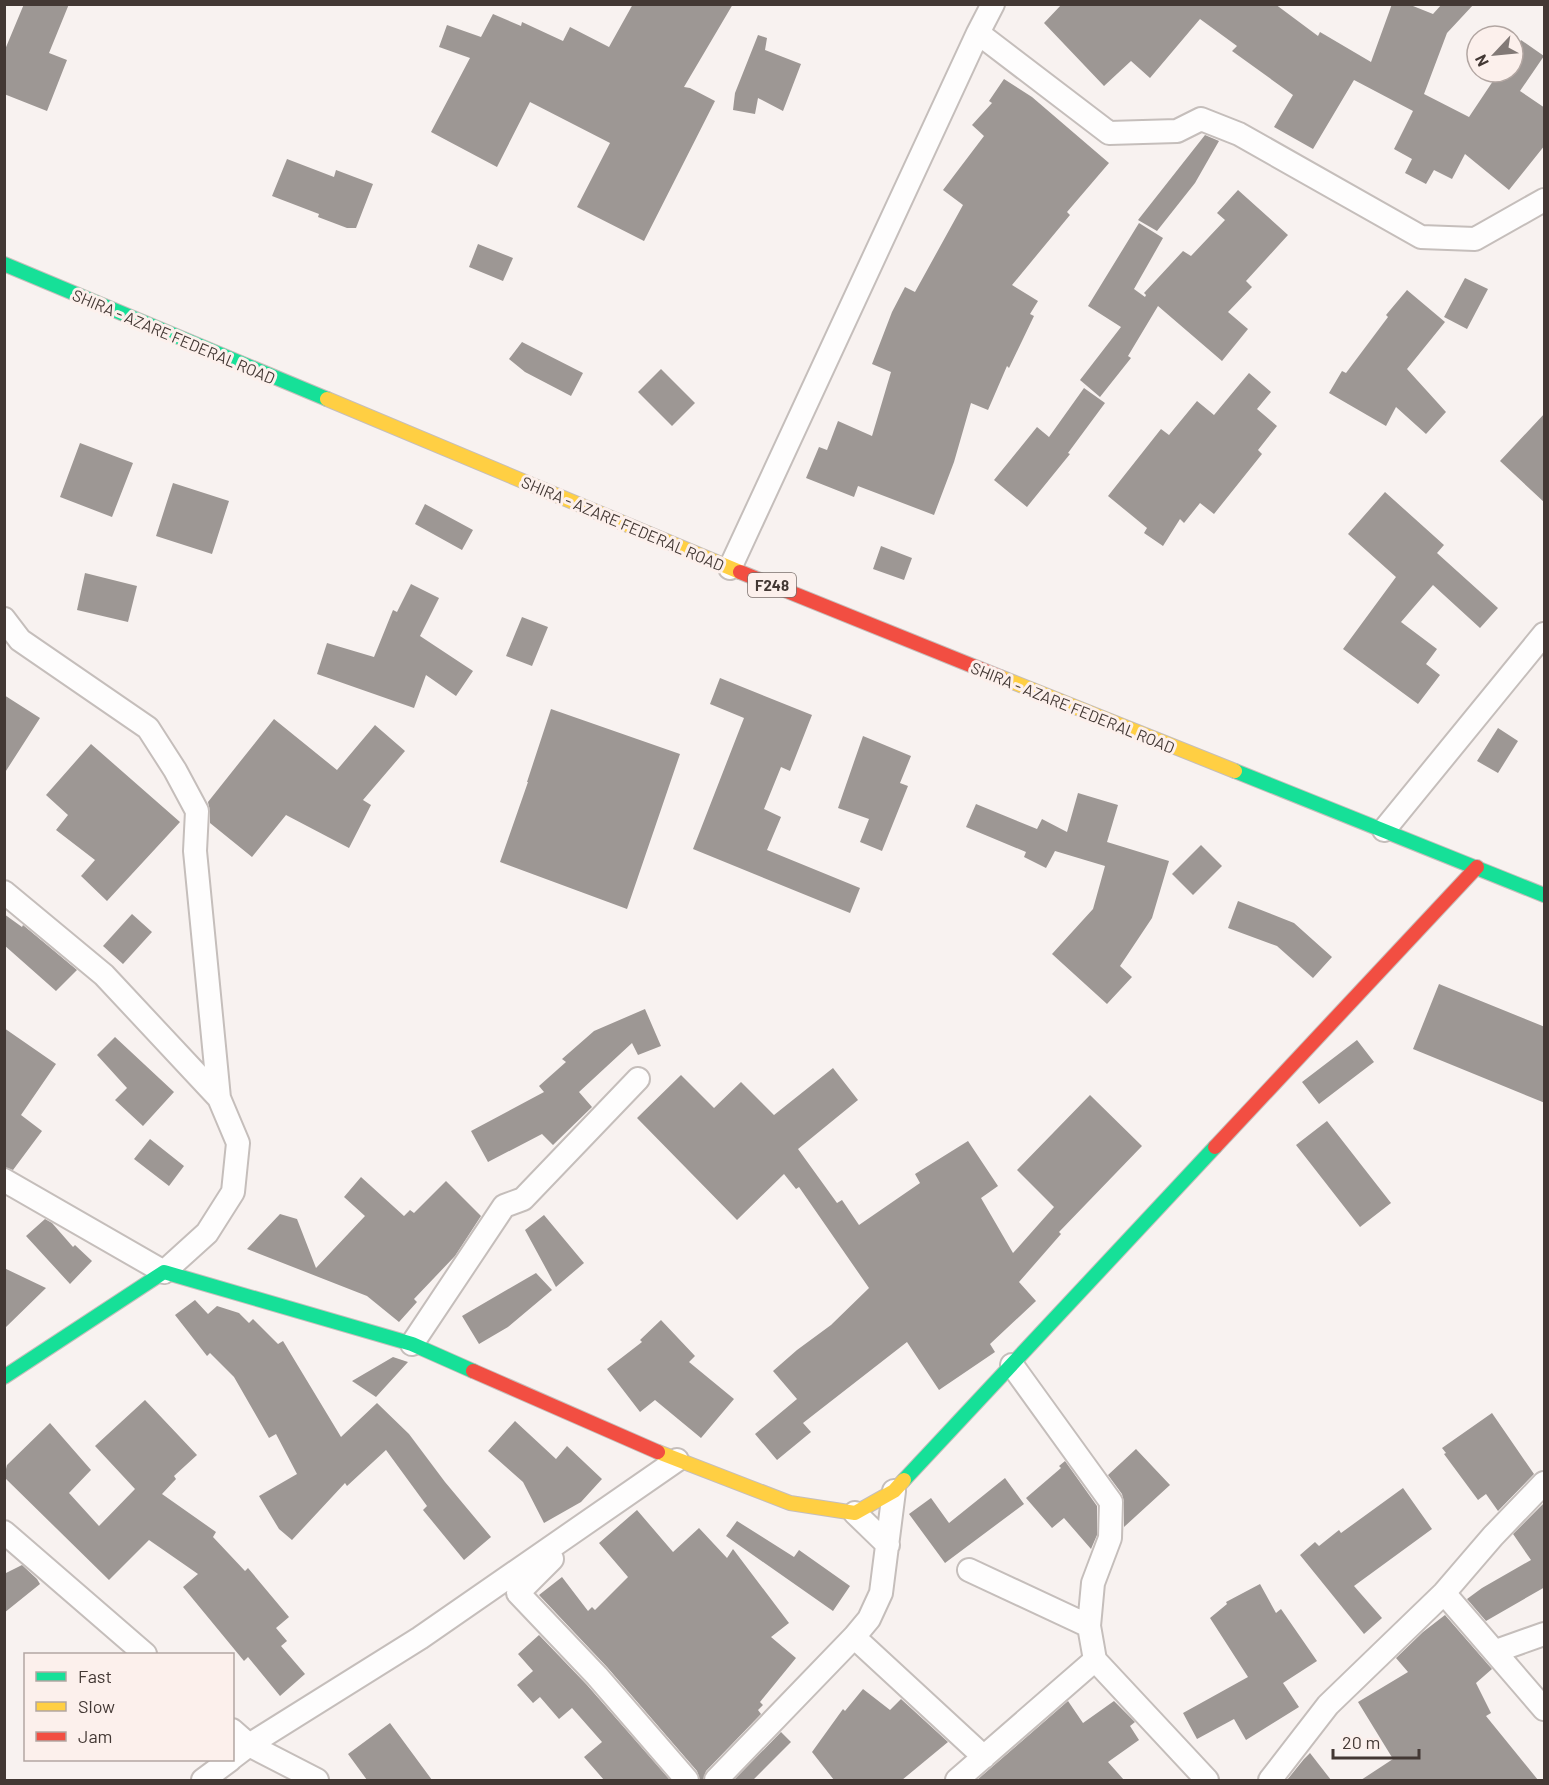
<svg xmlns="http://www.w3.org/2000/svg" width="1549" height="1785" font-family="Barlow,sans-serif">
  <rect width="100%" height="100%" fill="#f8f2f0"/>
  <path fill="#9d9794" d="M24,4h45l-20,49 18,7 -20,51 -43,-17v-42z
    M633,4h100l-49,83 6,1 25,13 -71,140 -67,-34 33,-64 -80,-41 -33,65 -66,-35 39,-74 -31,-11 8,-22 34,12 12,-23 28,12 1,-4 41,19 7,-14 39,20z
    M1062,4h213l43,32 2,-4 51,30 21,-58h16l25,10 9,-10h32l-27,29 -23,61 45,23 30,-45h14v-20l8,-12 23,16 -24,35 25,17v37l-36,45 -44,-36 -13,25 -18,-9 -8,14 -21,-11 7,-14 -18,-10 19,-38 -57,-30 -2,-1 -41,69 -39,-22 19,-32 -61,-44 5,-5 -37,-27 -50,59 -19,-17 -27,25 -60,-63z
    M758,35l9,3 -2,12 36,14 -18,47 -25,-13 -3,16 -22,-4 2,-17z
    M1004,79l28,18 77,66 -42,49 3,3 -58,70 26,16 -8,13 4,2 -25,52 -2,-2 -19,44 -17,-7 -17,59 -20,53 -76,-29 -4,11 -48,-19 13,-31 8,3 11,-29 34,15 19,-64 -19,-8 20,-52 13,-25 10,5 48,-87 -20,-15 41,-54 -12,-11 20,-22 -3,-2z
    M1205,135l14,6 -24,42 -38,48 -19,-11z
    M287,159l47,18 2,-7 37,14 -17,44h-9l-29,-11 1,-3 -47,-18z
    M1238,190l50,45 -42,46 6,6 -24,25 20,17 -26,32 -64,-55 -30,50 3,2 -31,39 -20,-17 41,-53 -33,-21 51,-83 24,15 -29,51 11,8 1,-2 -2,-2 39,-42 8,5 34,-36 -8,-7z
    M478,244l35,14 -10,23 -34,-14z
    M1465,278l23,11 -21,40 -23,-12z
    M1407,290l38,32 -38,47 39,43 -20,22 -30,-27 -10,19 -57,-33 13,-22 4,2 42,-56 -2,-2z
    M522,342l61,31 -12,23 -46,-24 -16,-13z
    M661,369l34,34 -23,23 -34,-34z
    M1249,373l22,19 -14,17 20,17 -19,24 4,4 -48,60 -14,-11 -16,20 -4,-4 -17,27 -19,-13 3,-5 -39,-32 53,-67 8,6 28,-34 17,14z
    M1084,388l21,15 -37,50 2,1 -43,53 -33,-27 43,-53 12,10z
    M1545,413v90l-45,-42z
    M80,443l53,20 -21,54 -52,-20z
    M173,483l56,18 -17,53 -56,-18z
    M1385,492l59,53 -7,8 61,55 -18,20 -47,-43 -32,37 36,27 -11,15 14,11 -22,29 -75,-55 53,-72 -48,-43z
    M425,504l48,26 -11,20 -47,-26z
    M881,546l31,12 -8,22 -31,-11z
    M85,573l52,13 -9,36 -51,-12z
    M411,584l28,14 -19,38 53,35 -17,25 -30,-21 -12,33 -97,-34 10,-31 47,14 19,-47 4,2z
    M522,617l26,10 -16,39 -26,-10z
    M720,678l92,37 -22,56 -9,-4 -17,42 17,8 -14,33 93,38 -10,25 -157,-64 51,-131 -34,-14z
    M4,695l36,23 -36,56z
    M551,709l129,45 -53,155 -127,-47 28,-80h-1z
    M274,719l63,51 38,-45 30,26 -42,49 8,5 -22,43 -63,-33 -34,42 -42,-34v-12l-2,-9z
    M1498,728l20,13 -20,32 -21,-12z
    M863,736l48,20 -11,27 8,3 -26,65 -22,-9 9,-23 -31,-11z
    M91,744l89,78 -73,79 -26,-25 14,-16 -39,-30 12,-15 -22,-20z
    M1078,793l40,12 -11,37 62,19 -17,57 -32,48 12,11 -25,27 -55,-50 41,-45 12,-43 -50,-15 -9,17 -22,-11 2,-5 -60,-25 10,-23 61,25 5,-10 25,13z
    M1201,845l21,21 -29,29 -21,-21z
    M1238,901l56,22 38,34 -19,21 -36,-32 -49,-18z
    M4,914l18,13 1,-2 54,45 -21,21 -52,-46z
    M132,914l20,18 -29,32 -20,-18z
    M1439,984l106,43v76l-132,-54z
    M645,1009l16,37 -23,9 -6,-12 -53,49 13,15 -39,38 -11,-11 -54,28 -17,-31 73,-39 -5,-6 27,-24 -4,-3 32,-28z
    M4,1028l52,36 -35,51 21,16 -29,39 -9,-3z
    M115,1037l59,55 -31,34 -28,-26 12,-12 -30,-33z
    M1357,1040l17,22 -55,42 -17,-22z
    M833,1068l25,32 -60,49 39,54 5,-3 17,25 61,-42 -5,-9 53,-33 30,45 -17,12 32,55 41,-46 -37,-37 73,-75 52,51 -83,86 2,2 -42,48 17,19 -46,43 5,8 -56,38 -32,-48 -104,81 8,9 -34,28 -22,-26 42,-35 -24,-28 24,-21 34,-25 38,-37 -70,-101 -3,2 -12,-15 -47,46 -100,-102 44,-43 33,33 27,-26 33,33z
    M1327,1121l64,82 -31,24 -64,-82z
    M150,1139l34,27 -15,20 -35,-27z
    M361,1177l43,39 6,-6 4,3 32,-32 35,35 -26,40 -41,43 3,3 -18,20 -32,-26 -120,-47 33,-35 17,5 19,49 49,-52 -21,-19z
    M544,1215l40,48 -28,24 -31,-57z
    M45,1219l7,4 21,24 2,-2 17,16 -22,23 -44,-48z
    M4,1268l42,20 -42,41z
    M536,1273l16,17 -44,37 -29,17 -17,-28z
    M195,1300l13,14 9,-8 22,7 10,10 4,-4 25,25 5,-3 58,96 36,-34 32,31 36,48 46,55 -27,23 -41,-50 4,-4 -41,-56 -39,36 -2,-3 -53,57 -13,-11 -20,-33 38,-22 -21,-40 -7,4 -35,-61 -24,-24 -3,3 -32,-41z
    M661,1320l34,36 -6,6 45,37 -33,39 -46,-38 -15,12 -33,-43 35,-27 -2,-2z
    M393,1357l15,5 -32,35 -24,-16z
    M145,1400l52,55 -23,21 2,3 -14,15 54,38 -3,5 32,34 3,-3 41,49 -13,11 11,13 -6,5 24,28 -25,22 -32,-39 -4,4 -61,-74 15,-13 -49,-34 -40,40 -105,-103 3,-12 43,-42 41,47 -22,23 30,33 36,-37 -40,-43z
    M1492,1413l42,61 -36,37 -12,-17 -8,6 -34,-46 2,-1 -4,-5z
    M515,1421l41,38 11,-13 35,33 -21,23 -37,21 -21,-41 -35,-31z
    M1136,1449l34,36 -46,42v-25l-2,-8 -14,-19z
    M1065,1461l32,45v29l-6,14 -27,-31 -12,10 -26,-30 35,-30 -2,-2z
    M1005,1478l19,26 -79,59 -36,-49 22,-16 18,25z
    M1403,1488l29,41 -78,57 28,32 -18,16 -64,-79 15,-13 4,4 20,-16 2,3z
    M1545,1502v85l-59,34 -19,-22 15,-11 49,-28 -18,-26z
    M637,1510l36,42 26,-24 28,30 6,-9 56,74 -18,14 25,21 -36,44 3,3 -5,5 3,4 -55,57 -3,9h-3l-3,-9 -90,-104 -68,-72 23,-18 26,34 4,-4 3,3 33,-33 -29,-34z
    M737,1521l57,36 5,-7 51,36 -17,25 -107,-75z
    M22,1565l15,14 3,5 -36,29v-39z
    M1260,1584l16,29 5,-4 36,52 -34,22 16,24 -53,33 -12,-21 -37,20 -14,-26 65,-36 -38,-59 17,-14 -1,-2z
    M1445,1615l47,54 -16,14 15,30 -5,3 52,64h-177l32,-21 -35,-57 50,-30 -12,-14 27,-26z
    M539,1635l48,50 83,95h-66l-20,-23 18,-15 -30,-34 -13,11 -19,-22 -7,6 -16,-18 16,-14 -15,-17z
    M863,1689l27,21 11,-11 47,43 -46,38h-68l-22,-28 31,-43 2,2z
    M1068,1701l15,22 31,-22 21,21 -5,4 9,14 -31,22 16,18h-147z
    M390,1723l42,57h-65l-19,-26z
    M781,1732l10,10 -38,38h-19z
    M1310,1753l21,27h-44l17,-21z"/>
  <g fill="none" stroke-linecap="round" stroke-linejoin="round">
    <g stroke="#c5bebb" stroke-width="26">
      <path id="street" d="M978,33l131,100 68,-2 24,-12 38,15 182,103 54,2 69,-39
        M730,568l248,-535 15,-29
        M4,619l16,21 128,88 27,42 22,41 -2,40 24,247
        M1384,830l160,-196
        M4,892l100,83 115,123 19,45 -5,49 -26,41 -43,39 -160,-92
        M412,1344l92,-138 19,-7 115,-120
        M1012,1365l99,137 -1,36 -17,45 -4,43 6,34 112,120
        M855,1513l33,32
        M4,1532l141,122
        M552,1559l-34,34 79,83 90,104
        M969,1570l120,56
        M1444,1593l100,116
        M854,1637l130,120
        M1496,1651l48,-17
        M232,1730l17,15 68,35
        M232,1758l17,-13 171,-107 257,-178
        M203,1780l27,-20
        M716,1780l138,-143 15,-18 12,-26 13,-102
        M957,1780l138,-120
        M1270,1780l58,-75 116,-112 49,-57 51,-53"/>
    </g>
    <g stroke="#c5bebb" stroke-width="16">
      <path id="fast" d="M4,264l323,135
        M1235,771l309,124
        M4,1377l160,-105 248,72 61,27
        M904,1480l311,-333"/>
    </g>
    <g stroke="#c5bebb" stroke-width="16">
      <path id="slow" d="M327,399l413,173
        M1000,677l235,94
        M658,1452l132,51 65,10 39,-22 10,-11"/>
    </g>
    <g stroke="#c5bebb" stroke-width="16">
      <path id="jam" d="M740,572l260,105
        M1215,1147l262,-280
        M473,1371l185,81"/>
    </g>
    <use href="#street" stroke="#fefdfd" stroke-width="22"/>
    <use href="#fast" stroke="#16e098" stroke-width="14"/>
    <use href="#slow" stroke="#ffcf43" stroke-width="14"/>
    <use href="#jam" stroke="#f24e42" stroke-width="14"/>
  </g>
  <g text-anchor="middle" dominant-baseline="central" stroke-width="6" stroke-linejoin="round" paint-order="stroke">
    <rect fill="#fcf0ec" stroke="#7a6f6b" stroke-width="1.5" x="748" y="573" width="48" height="24" rx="4.5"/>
    <g font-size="15" font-weight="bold" fill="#433834">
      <text x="772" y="585">F248</text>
    </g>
    <g font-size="16" fill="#433834" stroke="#fcf0ec">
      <text transform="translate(174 336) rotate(23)">SHIRA - AZARE FEDERAL ROAD</text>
      <text transform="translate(623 523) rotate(23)">SHIRA - AZARE FEDERAL ROAD</text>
      <text transform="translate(1073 707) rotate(22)">SHIRA - AZARE FEDERAL ROAD</text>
    </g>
  </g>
  <rect width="1549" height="1785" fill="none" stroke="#433834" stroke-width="12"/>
  <rect x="24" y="1653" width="210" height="108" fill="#fcf0ec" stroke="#b2a6a2" stroke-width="1.5"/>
  <rect x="36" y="1672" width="30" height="9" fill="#16e098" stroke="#b2a6a2" stroke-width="1.5"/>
  <text x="78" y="1683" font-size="18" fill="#433834">Fast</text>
  <rect x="36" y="1702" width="30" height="9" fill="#ffcf43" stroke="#b2a6a2" stroke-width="1.5"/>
  <text x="78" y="1713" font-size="18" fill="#433834">Slow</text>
  <rect x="36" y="1732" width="30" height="9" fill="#f24e42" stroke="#b2a6a2" stroke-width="1.5"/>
  <text x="78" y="1743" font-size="18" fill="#433834">Jam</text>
  <g transform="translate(1495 54) rotate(244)"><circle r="28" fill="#fcf0ec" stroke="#b2a6a2" stroke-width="1.5"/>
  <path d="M0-4.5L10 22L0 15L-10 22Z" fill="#827976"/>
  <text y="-9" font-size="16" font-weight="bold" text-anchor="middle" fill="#433834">N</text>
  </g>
  <path d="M1333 1749v9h86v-9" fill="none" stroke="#433834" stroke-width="3"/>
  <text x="1342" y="1749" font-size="18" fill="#433834" stroke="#fcf0ec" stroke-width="4.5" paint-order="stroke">20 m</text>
</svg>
